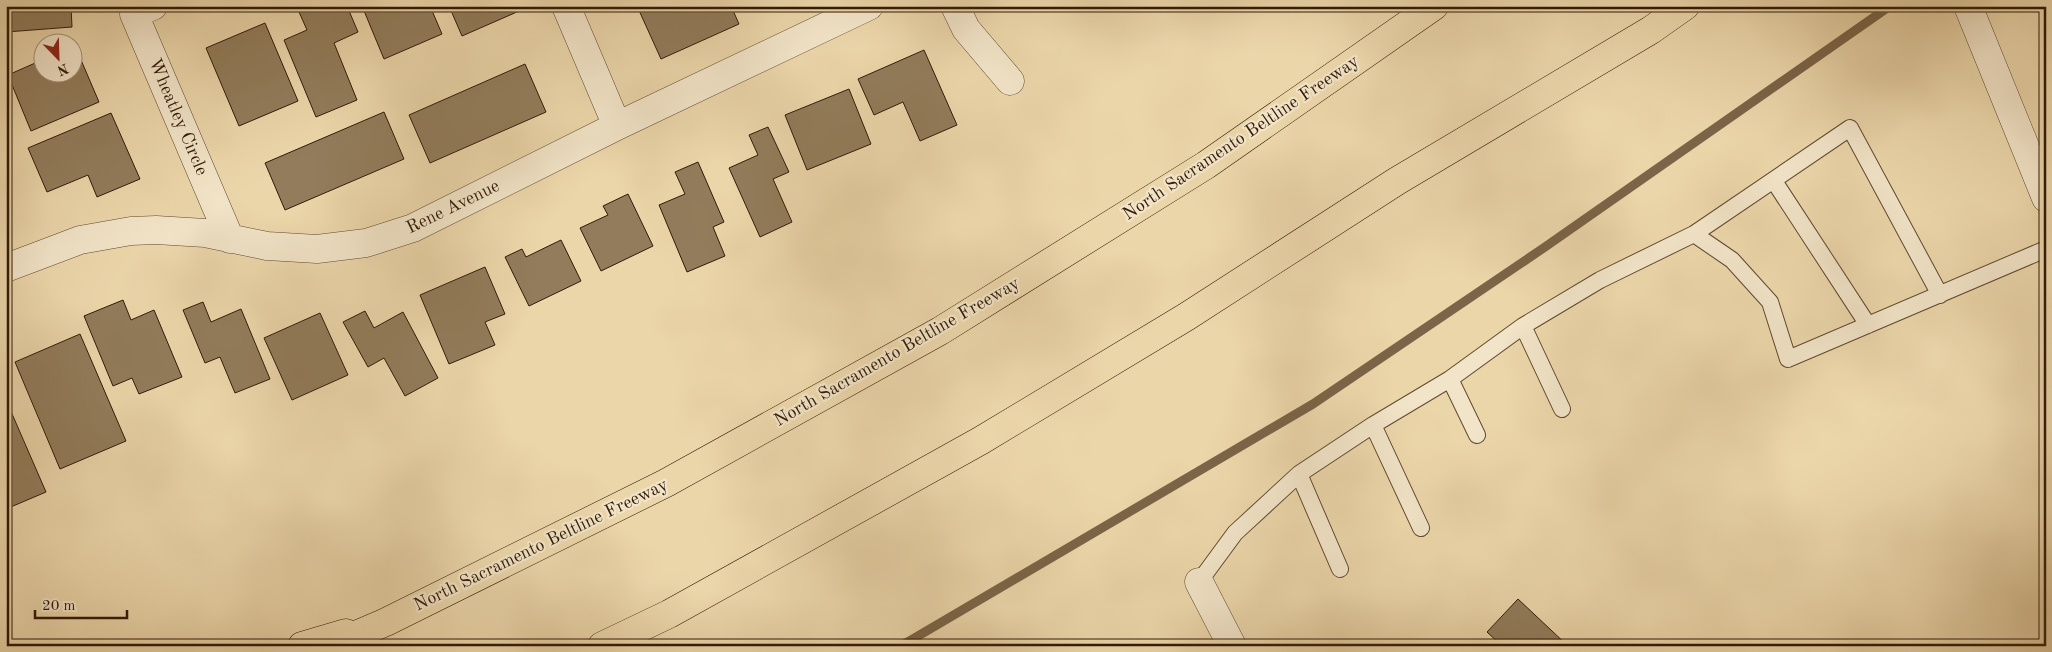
<svg xmlns="http://www.w3.org/2000/svg" width="2052" height="652" font-family="'Old Standard TT',serif">
  <rect width="100%" height="100%" fill="#ebd6aa"/>
  <filter id="stains"><feTurbulence type="fractalNoise" baseFrequency=".004" numOctaves="4"/><feColorMatrix values="0 0 0 0 .2 0 0 0 0 .09 0 0 0 0 .02 0 0 0 .5 -.17"/></filter>
  <radialGradient id="worn" r=".72"><stop offset=".6" stop-color="#630" stop-opacity="0"/><stop offset="1" stop-color="#630" stop-opacity=".3"/></radialGradient>
  <g fill="none" stroke-linecap="round" stroke-linejoin="round">
    <path stroke="#7b6447" stroke-width="9" d="M901,646l412,-242 232,-157 345,-241"/>
  </g>
  <path fill="#927c5b" stroke="#311a06" d="M6,6h65l1,21 -66,5z
    M312,6h35l11,26 -24,11 23,57 -41,17 -32,-77 23,-10 -8,-18z
    M362,6h68l12,28 -58,25z
    M449,6h77v2l-64,28z
    M637,6h94l8,18 -78,35z
    M265,23l33,78 -59,25 -33,-78z
    M75,46l24,56 -68,29 -23,-56 34,-15v12h30v-25z
    M924,50l33,75 -37,16 -17,-39 -29,13 -16,-36z
    M525,64l21,48 -116,51 -21,-48z
    M849,89l22,55 -64,26 -22,-55z
    M384,112l20,47 -119,51 -20,-47z
    M111,113l29,66 -43,18 -9,-22 -41,17 -19,-44z
    M768,127l21,45 -16,7 19,43 -32,15 -31,-69 29,-13 -9,-20z
    M698,162l26,60 -11,5 12,29 -38,16 -28,-67 26,-11 -10,-22z
    M628,194l25,52 -52,25 -21,-43 28,-13 -5,-9z
    M561,240l20,41 -52,25 -24,-49 17,-8 4,8z
    M485,267l20,47 -20,8 10,23 -46,19 -29,-69z
    M123,300l8,20 23,-10 28,67 -43,17 -7,-16 -19,8 -29,-70z
    M203,302l8,20 30,-13 29,70 -35,14 -15,-36 -15,6 -22,-53z
    M365,311l9,17 29,-16 35,66 -33,18 -21,-38 -16,9 -25,-45z
    M320,313l28,62 -56,25 -28,-62z
    M80,334l46,107 -66,28 -45,-107z
    M6,400l40,92 -40,17z
    M1518,599l50,47h-66l-15,-14z"/>
  <g fill="none" stroke-linecap="round" stroke-linejoin="round">
    <g stroke="#60492f" stroke-width="18">
      <path id="service" d="M1774,181l94,144
        M1694,234l156,-106 90,167
        M1562,409l-39,-83 77,-46 94,-46 38,26 38,42 18,57 258,-110
        M1477,435l-27,-56 73,-53
        M1421,528l-48,-103 77,-46
        M1340,569l-41,-95 74,-49
        M1199,582l36,-49 64,-59"/>
    </g>
    <g stroke="#60492f" stroke-width="29">
      <path id="minor" d="M153,6l-19,8 96,225
        M566,6l51,120
        M955,6l11,23 44,52
        M6,268l74,-28 51,-9 25,-1 49,3 62,13 50,3 49,-6 47,-15 204,-102 252,-120
        M1199,582l33,64"/>
    </g>
    <g stroke="#60492f" stroke-width="29">
      <path id="tertiary" d="M1968,6l78,192"/>
    </g>
    <g stroke="#311a06" stroke-width="29">
      <path id="motorway" d="M302,646l44,-13
        M330,646l56,-24 280,-139 274,-152 266,-166 228,-159
        M602,646l67,-32 311,-173 206,-124 211,-136 254,-151 34,-24"/>
    </g>
    <use href="#service" stroke="#f2e4c8" stroke-width="16"/>
    <use href="#minor" stroke="#f2e4c8" stroke-width="28"/>
    <use href="#tertiary" stroke="#f2e4c8" stroke-width="28"/>
    <use href="#motorway" stroke="#ebd6aa" stroke-width="28"/>
  </g>
  <g text-anchor="middle" dominant-baseline="central" stroke-width="4.5" stroke-linejoin="round" paint-order="stroke">
    <g font-size="18" fill="#311a06" stroke="#f2e4c8">
      <text transform="translate(178 117) rotate(67)">Wheatley Circle</text>
      <text transform="translate(1241 138) rotate(-34)">North Sacramento Beltline Freeway</text>
      <text transform="translate(453 207) rotate(-26)">Rene Avenue</text>
      <text transform="translate(897 352) rotate(-30)">North Sacramento Beltline Freeway</text>
      <text transform="translate(541 545) rotate(-26)">North Sacramento Beltline Freeway</text>
    </g>
  </g>
  <rect width="2052" height="652" fill="none" stroke="#ebd6aa" stroke-width="25"/>
  <rect x="8" y="8" width="2037" height="637" fill="none" stroke="#311a06" stroke-width="2.5"/>
  <rect x="12" y="12" width="2027" height="627" fill="none" stroke="#311a06"/>
  <g transform="translate(58 58) rotate(157)"><circle r="24" fill="#f2e4c8" stroke="#a5937a"/>
  <path d="M0-4L9 19L0 12L-9 19Z" fill="#8f2418"/>
  <text y="-8" font-size="14" font-weight="bold" text-anchor="middle" fill="#311a06">N</text>
  </g>
  <path d="M35 610v8h92v-8" fill="none" stroke="#311a06" stroke-width="2.5"/>
  <text x="42" y="610" font-size="15" fill="#311a06" stroke="#f2e4c8" stroke-width="4" paint-order="stroke">20 m</text>
  <rect width="100%" height="100%" filter="url(#stains)"/>
  <rect width="100%" height="100%" fill="url(#worn)"/>
</svg>
